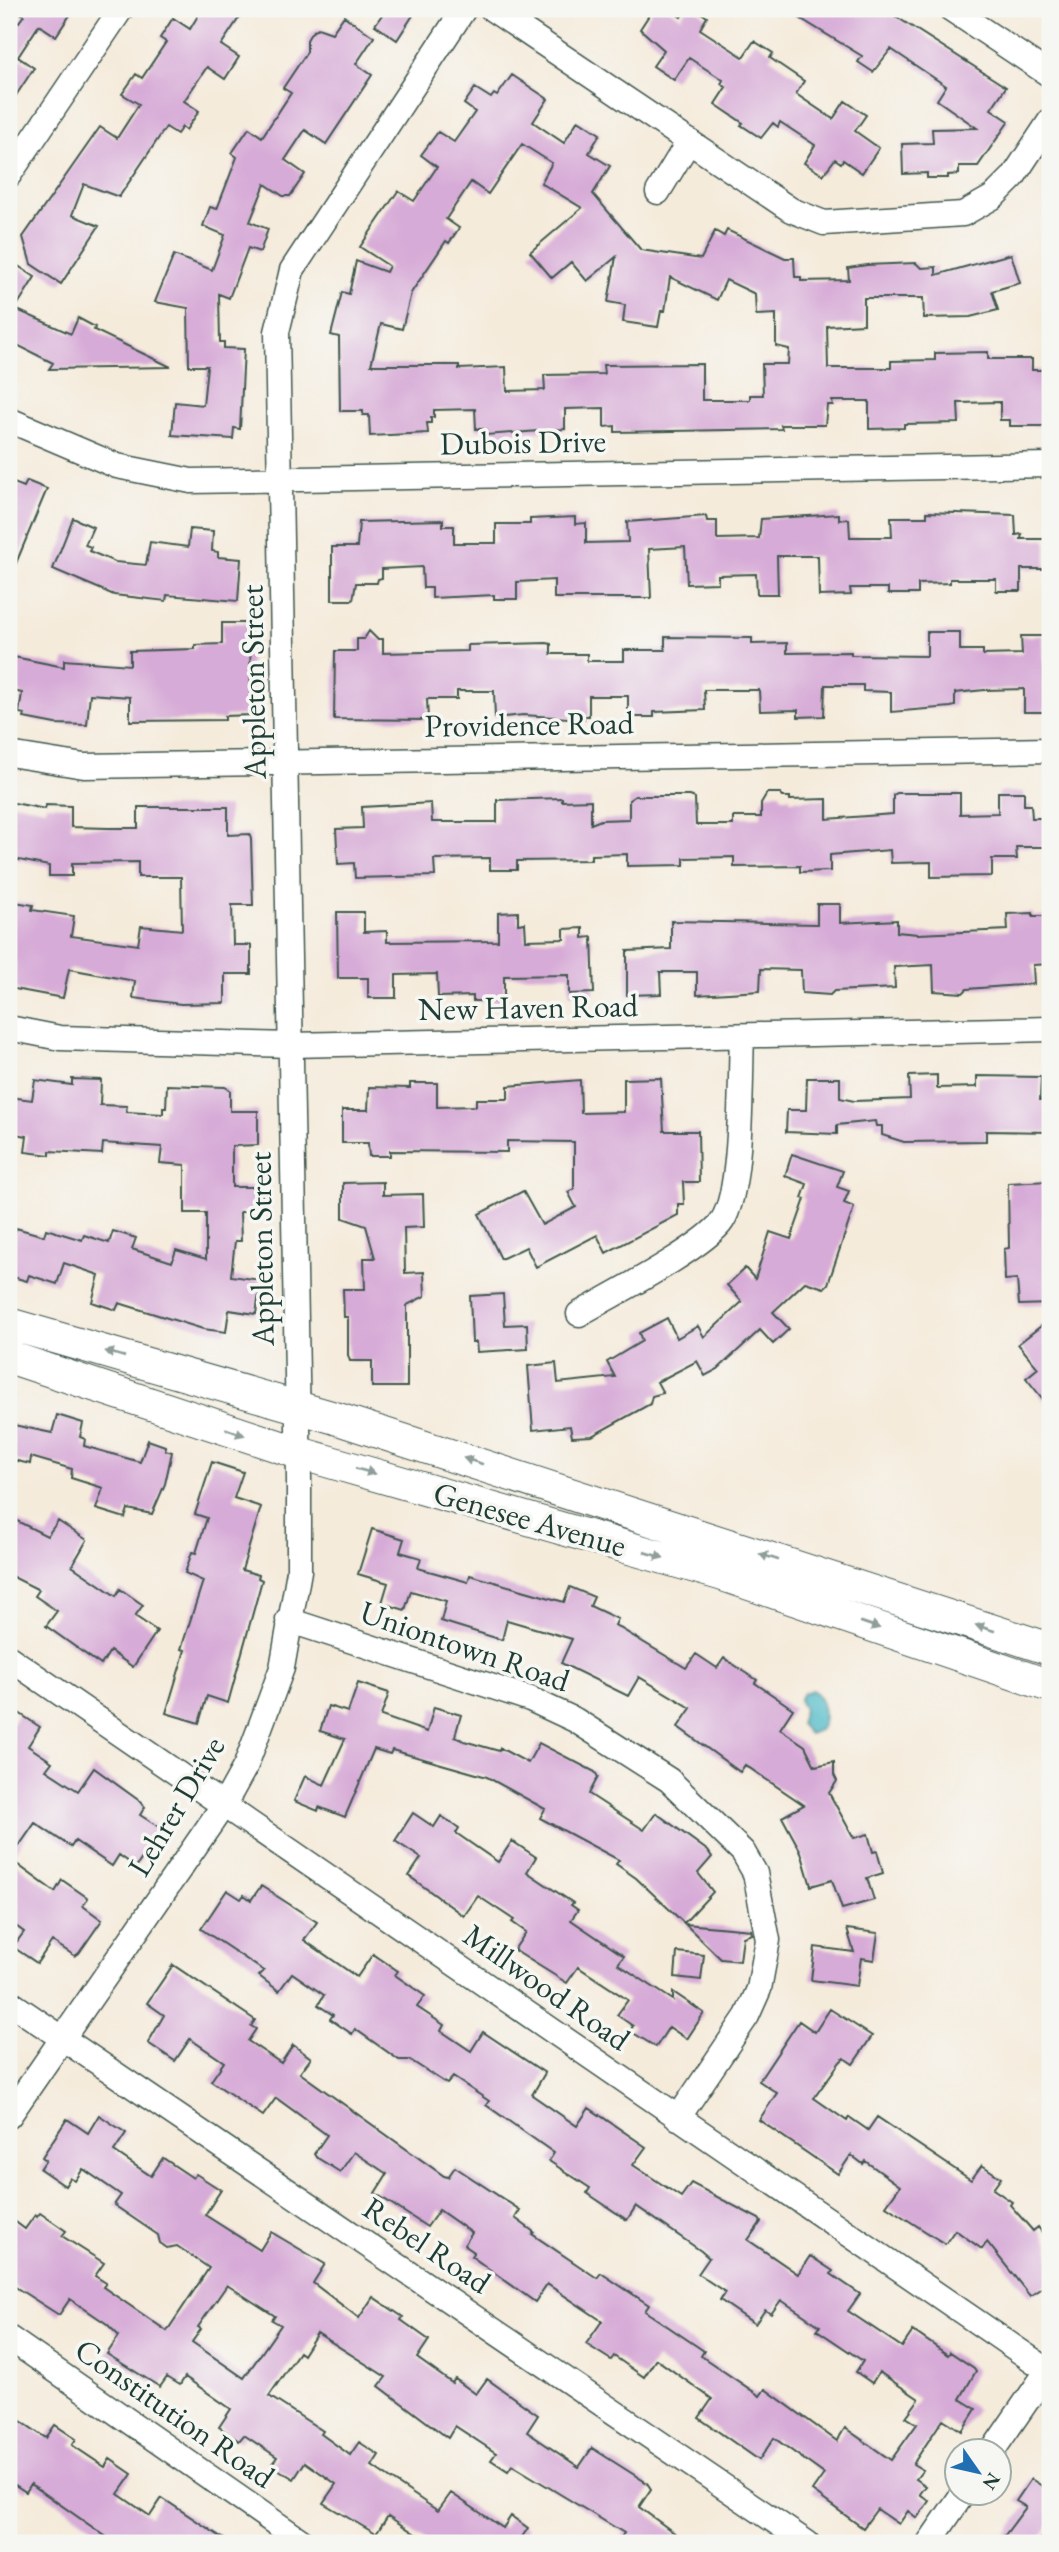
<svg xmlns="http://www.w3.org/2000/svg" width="1059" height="2552" font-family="'EB Garamond',serif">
  <rect width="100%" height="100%" fill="#f6f6f2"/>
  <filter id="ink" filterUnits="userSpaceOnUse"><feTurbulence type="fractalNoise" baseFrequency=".0143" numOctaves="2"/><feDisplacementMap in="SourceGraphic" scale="14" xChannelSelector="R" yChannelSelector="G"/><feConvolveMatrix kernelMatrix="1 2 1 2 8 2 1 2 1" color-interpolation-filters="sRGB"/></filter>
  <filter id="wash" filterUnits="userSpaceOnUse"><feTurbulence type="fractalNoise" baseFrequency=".00686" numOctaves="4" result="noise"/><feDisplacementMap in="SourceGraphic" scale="28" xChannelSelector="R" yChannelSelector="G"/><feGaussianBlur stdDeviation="1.57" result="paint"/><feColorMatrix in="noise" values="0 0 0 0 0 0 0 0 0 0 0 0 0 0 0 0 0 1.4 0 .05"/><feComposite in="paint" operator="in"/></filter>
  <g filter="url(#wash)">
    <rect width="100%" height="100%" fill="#f5ebdb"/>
    <path fill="#4cb9c8" stroke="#367b7e" stroke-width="2" d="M812,1690c12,10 16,27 7,40l-10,4 -9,-10 4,-15 -5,-9 4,-7z"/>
    <g id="blocks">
      <path fill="#d7abd7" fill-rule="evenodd" d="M14,9h60l-18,27 -17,-11 -21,32 16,11 -25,38v-90l10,6 5,-7z
        M202,9h43l-24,36 18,12 -14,22 -18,-12 -23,34 15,10 -13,19 -4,-3 -5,7 -11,-7 -47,70 -35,-13 -12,31 27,11 -38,58 -30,-20 -8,-27 77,-110 17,11 22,-34 -17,-10 14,-20 6,4 24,-36 -6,-4 13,-20 17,11z
        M386,9h31l-20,31 -22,-15z
        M653,9h16l12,8 5,-8h10l11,8 -7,12 43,28 11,-16 19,12 -3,5 34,23 -8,13 37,25 12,-18 21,14 -11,16 24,17 -17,25 -19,-13 -2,3 -6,-4 -12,16 -19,-12 11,-18 -35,-23 -2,5 -5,-4 -12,15 -20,-13 2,-2 -28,-19 11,-17 -5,-3 2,-4 -34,-22 -15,22 -21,-14 11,-16 -24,-21z
        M785,9h99l122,78 -15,22 18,12 -31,45h-19v8l-11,1v3h-21v-5l-24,1 -1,-30 31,-1 -1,-14 45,-1 -40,-28 9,-14 -55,-37 -18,23 -15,-10 4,-6z
        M344,16l30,21 -18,27 16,11 -46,69 -21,-14 -20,30 20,14 -15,22h-7l-18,-12 -15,38 18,7 -8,23 -12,-4 -19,50 -10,-4 1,48h4v6l20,1 -4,80 -6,-1 -1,11 -61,-4 3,-33 28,3 4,-39h-18l-1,-58 -33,-6 19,-47 38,15 13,-35 -22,-9 7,-19 7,2 20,-52 -5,-4 17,-25 13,9 29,-44 -8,-5 24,-36v-12l4,-7 7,-5 14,5z
        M512,75l36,24 -15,23 31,21 14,-23 22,14 -11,19 21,13 -17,28 48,56 60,9 14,-28 9,5 3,-6 58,28h9l1,19h6v4l48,-1 -1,-12 19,-3 49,-2 5,5 15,-1v8l75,-21 9,29 -28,8 6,19 -28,7 -46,1 -1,-20h-59v26l-37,2 1,42h63v-7l44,-1v-7l53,-1v7h44v11h18v56h-40v-6h-10v-18l-42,1 1,20 -55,1v4l-35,1v-28h-37l1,4h-6l-2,20h-44l1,4 -167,3v-6l-11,1v-19l-39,1v20l-79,6v-6h-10l-1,-20 -41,1v7h-3v6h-4l1,10 -58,3 -1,-21h-6v-4h-23l-1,-74 -8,-2 11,-43 7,2 7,-33 30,11 3,-6 -29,-19 38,-56 16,10 23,-34 -16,-12 17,-23 16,10 21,-30 -11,-8 11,-16 16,10 3,-4 3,2zM522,144l30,19 -11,20 41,25 -52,44 22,26 19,-16 16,19 29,-24 -8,45 17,3 -2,17 35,5 3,-16h4l5,-34 47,23 9,-20 29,14 1,21 20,-1v32l13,3 -1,15h-26l1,31h-13v5h-48v-36l-99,1 1,9 -60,1 1,15 -38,1 -1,-24 -47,2v-4h-88l10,-41 21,5 9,-36 35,-52 3,2 10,-15 -13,-9 25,-37 17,12z
        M9,260l26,17 -20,32 56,25 7,-16 17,9 -1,3 77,37 -122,2 4,-6 -44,-22z
        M27,481l20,8 -38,91v-83l5,-14 10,4z
        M927,512l88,3 1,20 6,-1 -1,5h25v30h-25v22h-25v-12h-46v4l-32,1v10h-30v-6h-38l1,7 -32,1 -1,-40h-41l1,38h-21l-1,-20 -38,1v8l-31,1 -2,-37 -36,2 2,49h-97v-18l-37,2v17h-23v-4l-62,3v-10h-9l-1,-21 -40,2v9l-4,1 -1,4h-21l-3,17h-21v-53h25l2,-25 84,-2v6h11v17h42v-19h34v-5l45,-2v7l11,-1v20l42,-1 -1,-20 79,-6 1,5h10v18l42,-1 2,-19 78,-5v6l10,-1 1,18h42l-1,-20h36z
        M73,518l20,9 -8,18 6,2 -2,4 26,11 31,3 4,-23 38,5 2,-18 23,2 -1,20 6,1v5l23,2 -3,42 -71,-6 -1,6 -52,-6 -61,-26z
        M222,623h28l1,92 -26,1v4l-95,1v-24l-40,-3 -3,31 -32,-1 -31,-6 1,-4 -6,-1 3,-20 -13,-3v-34l55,11v-7l66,5v-14l65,-2v-4l27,-1z
        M369,631l8,8h6v14l85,-2v-6l79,-2 4,1v10h36v7h37v-11h41v-13l87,1v6l35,-1v10l64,-1v3l76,1v-24h33v18h23v5l39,-1 -1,-18h22l2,41h5v31h-5v4h-21v-23l-39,1 -30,3v13l-4,1 -60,5v-20l-28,-1v-6h-38l-1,31 -26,1v-7l-38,1 -1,-21h-55l1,20 -51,2v5h-26v-21h-39v20h-5v3l-61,-4 -28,3 -1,-27h-37v8h-30l1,21 -94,-1 1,-68h22v-12h7z
        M998,792h26v13h7l1,13h18v29h-34l1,12h-25v17l-61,1v-15l-40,1 -1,-13 -60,5v16l-30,1v-6l-66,1v-10l-50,1v7l-57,1v-12l-36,1v5l-74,1v9h-27v-12l-56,1 1,17 -80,2 -1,-15 -16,1 -2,-35 27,-1 -1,-21 69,-4 1,19h65v-22l65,-2v3l29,-1v24l10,-4 28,-1v-19l6,-4h55l5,2 1,27h37v-8h28v-14l6,-10h13l2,4h8v3l37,-1v20l66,-5v-19l4,-2h63v21l38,-1z
        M9,802l36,7 1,-4 25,1v21l37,1h30v-21h90v28l22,-1 1,5 2,66h-21l1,40h18v29h-26v29l-44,1 -48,-6 2,-17 -66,-12 -6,29 -54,-10v-87l24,4 -1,5 42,6 -3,20 67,9 3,-19 41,4 -1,-53h-43v-15l-66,1v13h-23v-10l-40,-8z
        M817,904h23v19l57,-3v12l21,2 90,-4 -1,-16 26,-1v3h17v48l-17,1 1,19 -67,5 -4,4 -29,-2 -1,-26 -39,2 1,21 -61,3 -4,4 -28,-2 -1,-23 -40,-1 -1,22 -63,4v-23h-37l1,22 -34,1v-44l44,-2v-28l146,3z
        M337,912h27v20l23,-1v11l111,-1v-28l20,-1v12l7,-1 1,17 38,-1v-10l19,-1v10l9,-1 2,56 -25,1v-19l-65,1v25h-31v-5l-35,1 -1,-23 -41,1v23h-28v-20h-30z
        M937,1075v13l40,-1v-11l64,1 -1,23h10v32l-64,-1v10l-82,1 -22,-7v-9h-6l-1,-5 -38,4v9l-51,-2 1,-22h19l1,-32h33v20l14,3 56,-2 -1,-23z
        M661,1078l3,53h34l1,51h-16l1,22h-6v11l-72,38 -9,-18 -61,32 -10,-20 -25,12 -22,-45 44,-23 19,34 34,-18 -8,-15 6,-3v-47l-67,-1v11l-117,-1v5h-21l-1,-13h-26v-33h26l1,-23 41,1v-5h27v24l39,-1v-7h32v-13l72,-6 1,33 43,-1v-33z
        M72,1079l29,1 -1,25 27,1 -1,6 37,2v-6h3l1,-23 58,2 5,3v21h28v34l-26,1v41h30v25h-22l1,29h-6l-4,35 30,4 -5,34 -27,-4 -3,22 -23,-3 -84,-26 -3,7 -24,-8 7,-27 -35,-12 -7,21 -28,-9 -2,6 -18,-5v-22l7,-26 28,8 2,-7 36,11 2,-5 25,8 4,-12 23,7 -4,11 40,13 4,-12 30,9v-46h-21v-48l-25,-2 2,-16 -59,-4 -1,11 -52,-3v4l-25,-3 2,-16 -18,-3v-36l23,3 3,-20 37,5z
        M792,1154l51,17 -6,16 12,4 -5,12 10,4 -26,77 -4,4 -19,-6 -32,30 16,17 -16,15 -13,-14 -42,39 -13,7 -8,-15 -40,21 6,11 -11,3 -2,8 -58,32 -20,1 -2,-11 -37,4 -5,-64 28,-3 2,20 57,-6 -8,-15 35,-21 -3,-8 28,-15 10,20 21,-12 6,11 38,-35 -15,-17 18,-17 10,11 15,-47 21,7 14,-40 -3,-1 5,-14 -22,-8z
        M1050,1181v123l-31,1 -2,-26 -12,1 -1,-31 5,-1 -1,-65z
        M383,1182v13l40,-1 1,33 -20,1 1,45 19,-1 1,24 -18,9v82h-35v-26h-22l-2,-6v-38h-4l-1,-28h22l-1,-31h11l-9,-32 -23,-8v-35z
        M503,1294l2,31 22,-1 1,25 -51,3 -1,-10h-4l-2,-46z
        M1050,1319v89l-24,-30 12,-10 -20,-24z
        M57,1415l26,8 -3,14 5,2 -1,7 56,16 8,-22 17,6v4l7,2 -7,32 -13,30 -24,-5 -3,9 -29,-9 7,-21 -32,-10 1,-9 -41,-12 -1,7 -21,-5v-35l43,9z
        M212,1462l31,10 -9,26 27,9 -19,63 17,5 -1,3 4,2 -34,123 -21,-7 -8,27 -33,-10 19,-63 -4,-1 22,-68 -18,-8 7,-21 4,1 11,-35 -12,-4z
        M9,1517l38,19 11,-15 29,19 -15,26 44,30 4,-7 23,16 -8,11 22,15 -24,36 -23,-16 -9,14 -55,-39 11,-15 -22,-15 4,-6 -30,-15z
        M372,1529l32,10 -4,13 21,6 -3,10 50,14 2,-7 94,27 6,-15 24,10 -4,9 28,13 -3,6 71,43 10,-14 21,14 7,-10 33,22 -2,3 38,26 -13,20 25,17 10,20 19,-4v13l3,6 -8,12 25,45 14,-4 5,18 4,-1 6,22 -16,5 7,22 -32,9 -10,-29 -21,6 -10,-34 -19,-35 22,-12 -59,-40 -5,7 -62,-45 13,-19 -52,-31 -11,19 -67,-33 11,-24 -65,-19 -5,20 -61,-19 5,-20 -35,-10 -6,19 -23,-7 6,-20 -30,-9z
        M358,1683l31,10 -8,23 46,16 7,-25 27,8 -6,21 9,5 35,10 1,-3 28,15 11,-20 56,29 3,5 -9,17 55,36 12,-17 52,38 4,6 -14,16 15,19 -29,31 -48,-45 -20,-14 3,-4 -79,-42 5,-9 -58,-32 -95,-27 -2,4 -16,-5 -29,68 -26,-10 -1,4 -24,-10 11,-25 19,9 21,-46 -25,-8 8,-25 20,6z
        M19,1713l21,14 -12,19 24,16 -6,8 32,21 16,-23 47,34 4,5 -5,8 22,14 -26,38 -17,-12 -7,11 -37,-25 -4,6 -36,-24 -25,36 45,33 7,-12 26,18 -5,8 19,14 -23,33 -4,3 -23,-15 -15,22 -24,-16 11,-15 -15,-11v-193z
        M413,1813l21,14 7,-11 18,12 -3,5 42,29 14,-21 24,16 -9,15 46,31 -2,2 7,5 -7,10 53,36 -6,8 55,36v-8l31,21 -17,26 -18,-12 -13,20 -26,-16 3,-5 -16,-11 11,-15 -50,-33 -11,16 -53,-33 12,-18 -14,-10 2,-2 -36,-24 -14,20 -55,-40 12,-18 -26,-17z
        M261,1886l56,36 -13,18 53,37 16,-23 25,17 -3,4 30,21 -8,11 27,18 -3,6 30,20 12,-19 62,41 -13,22 45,31 12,-18 57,39 -13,18 48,32 10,-14 68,36 2,3 -13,18 50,34 12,-18 23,15 -2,3 29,20 -12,17 54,36 11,-16 35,24 2,-3 24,16 2,3 -16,28 16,10 -14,22 -19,-12 -30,45 10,6 -7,9 10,7 -6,8 9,7 -12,17 -9,-7 -9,13 -22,-15 -14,19 -51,-37 12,-17 -50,-36 -15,22 -60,-42 13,-19 -56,-40 -12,18 -30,-21 -3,4 -25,-16 16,-23 -55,-37 -12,18 -64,-46 3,-4 -10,-7 8,-12 -33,-23 -12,17 -52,-34 12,-19 -33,-22 -14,20 -24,-15 -2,-3 13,-19 -51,-37 -13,18 -52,-35 13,-19 -34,-23 -15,22 -27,-18 16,-28 -17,-12 26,-38 82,55 -4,6 5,3 -8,12 33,22 12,-18 18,13 -11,15 144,103 4,1 7,-10 65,43 -5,8 19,14 -2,2 65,44 4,-5 48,32 -4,6 59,40 -3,5 59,40 5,-7 72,52 8,-13 46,32 26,-36 -11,-7 13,-18 -40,-27 -7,11 -16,-11 7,-11 -46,-31 3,-4 -39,-26 -10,14 -6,-4 -10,14 -35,-24 5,-8 -27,-18 11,-16 -8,-7 -65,-45 -9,14 -40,-27 3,-5 -41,-27 5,-8 -68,-48 3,-4 -36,-24 -6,7 -37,-24h-11l-44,-31 -3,5 -22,-15 3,-4 -15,-10 6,-10 -32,-22 -13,18 -20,-15 5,-5 -63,-42 26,-39 14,9 3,-4 7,5z
        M685,1924l66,6 1,4 -9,3 -3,24 -19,-2z
        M847,1929l31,4 -4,27 -13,-2 -4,28 -46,-6 4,-33 39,5z
        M677,1952l27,3 -3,25 -26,-3z
        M830,2009l42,27 -19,28 -9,-6 -4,4 -26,36 33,23 2,-4 19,13 9,-13 94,63 11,-15 19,13 -8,11 19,13 -2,3 23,26 5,-4 12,16v39l-20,14 -43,-54 -5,7 -27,-19 -10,14 -59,-38 14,-20 -35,-25 -2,3 -12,-9 -13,19 -79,-54 18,-27 -18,-12 40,-60 16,11z
        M99,2115l27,18 -12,18 37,25 12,-18 30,20 3,-4 25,16 -16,25 55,35 11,-18 54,32 -12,19 46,35 14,-21 30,20 -2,3 28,20 -12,18 35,25 3,-4 21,15 11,-15 51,36 -11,17 52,35 13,-19 55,35 4,6 -12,18 49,36h-71l7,-10 -112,-68 -4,6 -17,-11 5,-7 -41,-27 -7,12 -69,-52 7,-9 -69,-44 -14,22 -4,-3 -30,44 54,35 -2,3 29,21 9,-13 20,13 -7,11 66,45 13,-18 52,35 8,-12 17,12 -8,12 5,3h-96l-41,-27 -12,18 -53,-31 13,-19 -31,-22 -11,17 -23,-14 6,-8 -33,-22 -5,6 -20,-14 12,-18 -46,-32 -5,8 -13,-8 -7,10 -53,-33 12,-18 -12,-12 -37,-25 -11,16 -50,-32v-66l16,12 10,-14 2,2 3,-4 26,18 -4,5 42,27 -9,13 11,7 -3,4 64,44 42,-63 -32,-22 -10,2 -7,-5 -2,-8 -44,-30 7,-10 -38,-26 -8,12 -5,-3 -5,8 -25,-17 6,-9 -4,-3 25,-38 21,14zM227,2285l48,31 -3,4 9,5 -37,53 -52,-36 9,-13 -3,-2z
        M9,2418l8,5 2,-3 27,18 9,-13 21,14 -4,6 33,22 5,-8 22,15 -14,20 32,22 12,-18 68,45h-115l-84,-59 -5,8 -17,-11z
        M1031,2479l19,12v33l-13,19h-38l27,-36 -10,-6z"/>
    </g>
  </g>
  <g filter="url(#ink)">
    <use href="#blocks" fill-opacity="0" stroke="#3f574d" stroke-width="2"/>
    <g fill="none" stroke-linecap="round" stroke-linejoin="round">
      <g stroke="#3f574d" stroke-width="27">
        <path id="minor" d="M492,9l299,201 33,13 139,-9 30,-17 20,-20 37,-56
          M951,9l99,66
          M9,175l112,-166
          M658,192l31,-51
          M9,420l108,46 74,15 859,-16
          M9,754l75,12 966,-16
          M9,1028l51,10 230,7 760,-16
          M579,1314c31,-18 126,-67 143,-93 21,-31 18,-143 20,-185
          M288,1620l242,79 45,21 94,60 74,72 12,21 13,67 -9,49 -12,27 -69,102
          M9,1658l1038,712
          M9,2002l798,541
          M9,2116l216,-313 21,-38 36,-97 17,-97v-92l-22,-1147 15,-62 172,-261
          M9,2338l295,205
          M993,2450l57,-83
          M929,2543l35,-51"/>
      </g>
      <g stroke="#3f574d" stroke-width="34">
        <path id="major" d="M9,1324l326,94 715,231
          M9,1357l290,96 421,121 330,112"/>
      </g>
      <use href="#minor" stroke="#fff" stroke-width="24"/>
      <use href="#major" stroke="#fff" stroke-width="32"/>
    </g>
    <defs><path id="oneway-solid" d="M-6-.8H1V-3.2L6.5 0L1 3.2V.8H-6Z" transform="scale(1.75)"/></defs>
    <g fill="#8f9e9a">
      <use href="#oneway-solid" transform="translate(115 1354) rotate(-164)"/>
      <use href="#oneway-solid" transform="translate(235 1432) rotate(19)"/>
      <use href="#oneway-solid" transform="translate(473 1461) rotate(-162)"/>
      <use href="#oneway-solid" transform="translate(365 1471) rotate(16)"/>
      <use href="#oneway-solid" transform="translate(654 1555) rotate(16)"/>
      <use href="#oneway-solid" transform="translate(769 1557) rotate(-162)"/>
      <use href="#oneway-solid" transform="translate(870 1625) rotate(19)"/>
      <use href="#oneway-solid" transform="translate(985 1628) rotate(-162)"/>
    </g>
  </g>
  <g text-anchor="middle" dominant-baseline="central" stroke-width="7" stroke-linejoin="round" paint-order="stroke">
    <g font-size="32" fill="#1f3d34" stroke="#f6f6f2">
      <text transform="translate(523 442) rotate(-1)">Dubois Drive</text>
      <text transform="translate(253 682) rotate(-91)">Appleton Street</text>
      <text transform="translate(529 724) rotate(-1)">Providence Road</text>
      <text transform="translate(528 1007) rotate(-1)">New Haven Road</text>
      <text transform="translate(261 1249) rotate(-91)">Appleton Street</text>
      <text transform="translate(530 1519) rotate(16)">Genesee Avenue</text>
      <text transform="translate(465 1646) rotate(19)">Uniontown Road</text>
      <text transform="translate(176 1806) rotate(-59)">Lehrer Drive</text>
      <text transform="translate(547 1987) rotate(35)">Millwood Road</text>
      <text transform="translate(427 2245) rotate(34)">Rebel Road</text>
      <text transform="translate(175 2413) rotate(35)">Constitution Road</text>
    </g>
  </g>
  <rect width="1059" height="2552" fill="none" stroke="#f6f6f2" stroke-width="35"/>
  <g transform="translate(978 2472) rotate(124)"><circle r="33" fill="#f6f6f2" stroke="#a0aca6" stroke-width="2"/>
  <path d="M0-5L12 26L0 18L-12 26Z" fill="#1f6fb2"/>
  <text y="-10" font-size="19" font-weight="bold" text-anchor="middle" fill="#1f3d34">N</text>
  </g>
</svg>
